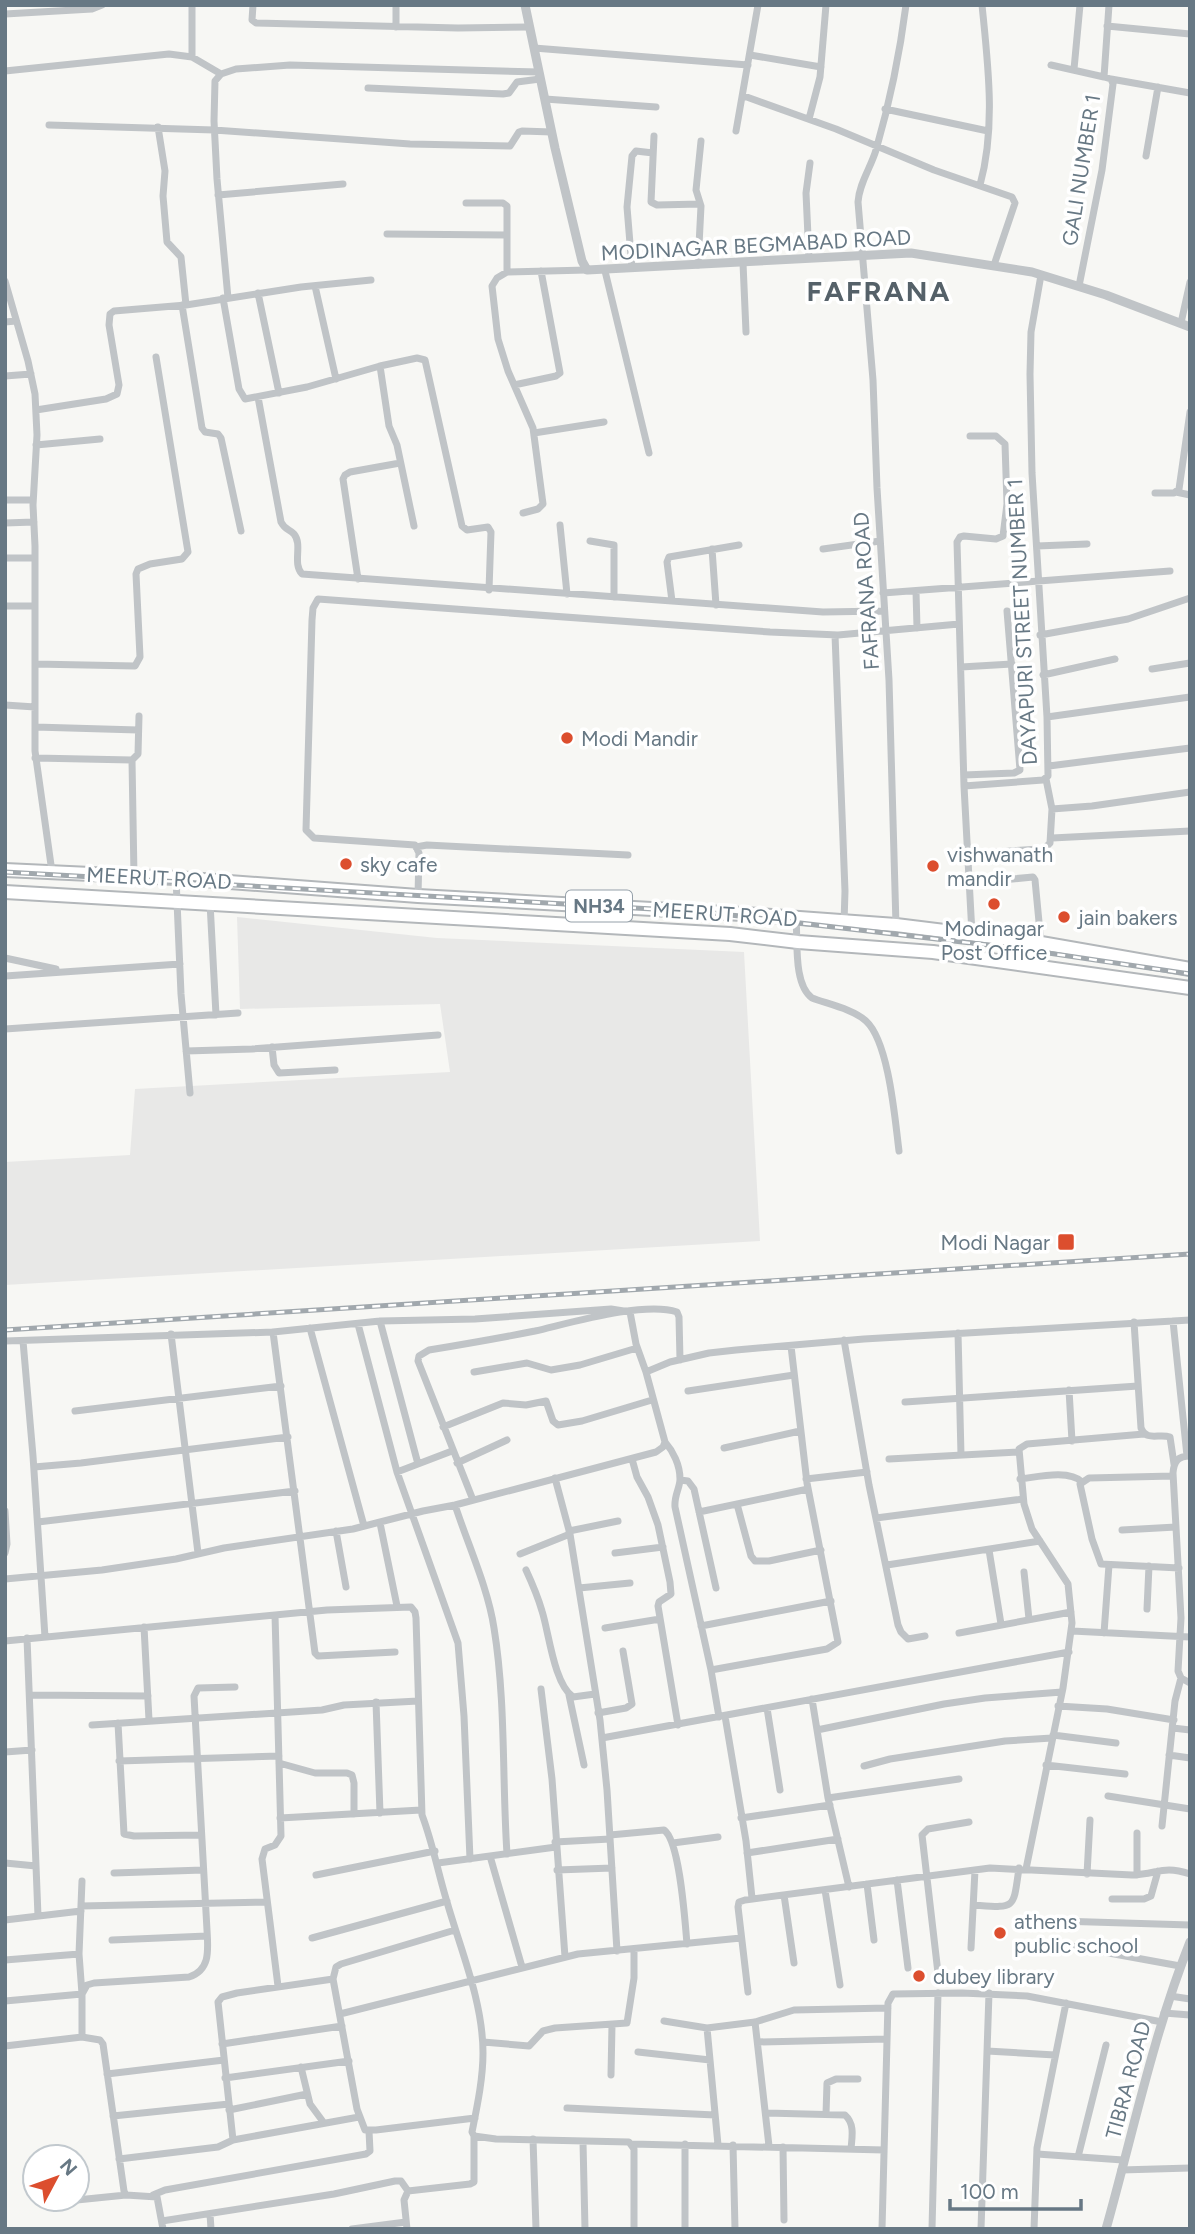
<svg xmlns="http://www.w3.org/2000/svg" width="1195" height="2234" font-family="Figtree,sans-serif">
  <rect width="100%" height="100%" fill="#f7f7f4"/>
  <path fill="#e8e8e7" d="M237,917l200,21 307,14 16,289 -755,44v-123l125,-7 5,-66 315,-17 -10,-68 -200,5z"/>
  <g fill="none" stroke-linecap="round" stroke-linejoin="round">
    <g stroke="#b3b7ba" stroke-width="16">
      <path id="trunk" d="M5,870l171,8 242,18 342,19 136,10 145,18 149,26
        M5,892l725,42 68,8 135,10 257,36"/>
    </g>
    <path stroke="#c0c4c7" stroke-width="7" d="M253,5l-1,15 4,3 202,5 71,-1
      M5,14l87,-5 10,-4
      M1107,26l83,8
      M396,27v-22
      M534,48l214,17
      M750,55l71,12
      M192,57v-52
      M1051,65l53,12 7,2 2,5 -11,86 -23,116
      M1074,69l6,-64
      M5,71l164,-17 23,3 29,17
      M1104,77l5,-72
      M1111,79l79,14
      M368,88l135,6 6,-1 8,-11 23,-3
      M744,96l92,33 98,41 78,27 3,6 -21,62
      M545,99l111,8
      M885,109l103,22
      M809,119l11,-42 6,-72
      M49,125l165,5 196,14 100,2 9,-14 3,-1 30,1
      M158,127l7,44 -2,25 4,46 14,15 5,48
      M736,131l22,-126
      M654,136l-3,66 6,3 43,-1
      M1146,156l12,-69
      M980,185c16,-58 8,-120 2,-180
      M218,195l125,-11
      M466,203h37l4,3v66
      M387,234l119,1
      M809,258l-3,-65 4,-30
      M743,263l3,69
      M698,265l3,-59 -5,-16 5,-49
      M632,268l-5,-61 5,-51 4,-5 17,2
      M605,271l44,182
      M5,281l23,80 7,33 2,41 -4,70 2,41v205l17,121
      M315,286l21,93
      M258,293l21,100
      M223,298l16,91 6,10 62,-12 73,-21 37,-8 8,2 37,166 5,4 21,-3 3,5 -2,58
      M228,298l-11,-119 -3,-58 1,-40 6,-7 15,-5 54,-4 249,7
      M182,305l20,123 3,4 13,2 3,4 20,93
      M5,322l11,-1
      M1181,323l9,-41
      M380,366l9,60 8,19 17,81
      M5,376l26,-2
      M514,385l42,-9 4,-3 -19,-102
      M258,397l23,125c4,8 8,7 13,12 9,11 -2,29 8,40l521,38 61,-1
      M36,410l70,-11 11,-5 2,-9 -10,-60 1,-11 4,-3 72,-6 115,-18 70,-7
      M534,433l70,-11
      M36,445l64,-6
      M1176,492l14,3
      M1155,493h19l5,-4 11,-77
      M5,500h28
      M523,513l15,-4 5,-5 -10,-76 -25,-57 -10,-32 -6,-53 5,-8 10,-6 80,-2
      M5,523l29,-1
      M560,525l7,69
      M590,541l24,4v52
      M1037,546l50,-2
      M712,549l4,56
      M823,549l57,-8
      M5,558h30
      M358,579l-15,-100 2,-4 5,-3 50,-9
      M916,591l1,37
      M883,593l287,-22
      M672,601l-5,-39 2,-5 70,-12
      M5,606h30
      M835,635l10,256 -1,32
      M1040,635l88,-16 62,-21
      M35,664l100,2 5,-9 -4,-83 2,-5 12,-5 32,-5 6,-7 -32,-195
      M961,667l51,-3
      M1152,669l38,-6
      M1043,675l72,-16
      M5,705l30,2
      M1047,717l143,-20
      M35,727l103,3
      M35,758l97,2 6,-6 1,-38
      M132,760l2,116
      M1049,766l141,-18
      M964,775l50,-2 6,-3 -13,-159
      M964,786l-7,-244 3,-5 4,-1 32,3 7,-3 4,-32 -2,-60 -9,-8h-26
      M1052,809l40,-3 98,-14
      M1052,838l138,-7
      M416,847l11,-2 201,10
      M968,854l71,-5 7,-2 4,-4 2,-34 -6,-30
      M176,878l5,116 9,99
      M970,883l63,-6 2,3 6,63
      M418,896l1,-43 -4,-8 -101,-7 -8,-8 6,-210 1,-12 5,-9 452,33 68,3 121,-11
      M210,903l6,112
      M796,918c2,22 -3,66 16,80 16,6 41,11 54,23 23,21 29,99 33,130
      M896,925l-7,-245 -12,-192 -4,-108 -15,-178c1,-18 13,-35 18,-52 13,-45 24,-98 30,-145
      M972,934l-8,-148 79,-6 5,-4 -1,-59 -15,-244 -2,-99 1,-42 10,-57
      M5,958l51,11
      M5,976l175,-12
      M5,1029l233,-16
      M272,1047l2,18 5,8 56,-3
      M186,1051l66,-2 186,-14
      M380,1321l38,143
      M1173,1321l14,135
      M1134,1322l7,106c6,14 18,5 29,9l4,27
      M358,1324l39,148 61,171 6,73 6,143
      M310,1328l54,198
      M273,1332l42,321 3,3 77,-4
      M958,1333l3,122
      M171,1334l27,219
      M844,1340l25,145 29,140 3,7 7,7 17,-3
      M5,1341l268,-9 107,-11 95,-2 136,-10 19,3 6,32 10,28
      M23,1341l10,115 12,181
      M474,1372l53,-9 24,7 29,-5 57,-17
      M1069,1390l3,51
      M688,1391l106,-16
      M905,1402l233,-16
      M75,1411l206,-25
      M443,1427l60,-24 23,2 20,-4 7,20 5,4 24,-4 70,-21
      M665,1442c8,9 15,23 15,37 0,9 -6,16 -5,28l36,163 8,47
      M724,1448l76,-17
      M1190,1456c-12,0 -16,5 -17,17l8,145 -3,53 3,7 9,5
      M632,1459l5,18 11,20 10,28 12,57 1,12 -12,8 -1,4 20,119
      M889,1459l130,-7
      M457,1463l50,-23
      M34,1467l47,-4 207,-26
      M397,1472l55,-21
      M1173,1476l-84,2 -9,6 12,55 9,25 78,4
      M555,1478l15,56 30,186 7,70 10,161
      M806,1479l61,-7
      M1020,1479c17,-2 49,-10 62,3
      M680,1480l8,1 6,8 22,99
      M473,1500l-51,-129 -4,-10 1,-5 10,-6c36,-6 71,-12 106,-19 35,-8 109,-30 142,-19l2,5 1,43
      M737,1504l14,52 4,5h14l52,-11
      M455,1505c13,40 33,83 39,123 12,74 8,151 13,226
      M5,1511l2,33 -2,9
      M699,1512l109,-23
      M876,1518l147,-19
      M38,1522l257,-31
      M380,1523l17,83
      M1122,1530l54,-3
      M336,1531l10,56
      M569,1531l49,-10
      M989,1550l12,74
      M615,1553l48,-6
      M520,1554l50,-20
      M887,1565l153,-24
      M526,1570c6,13 12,27 16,41 7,22 12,73 31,86l22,-3
      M1024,1572l5,47
      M5,1579l97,-9 74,-11 48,-11 129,-19 70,-18 32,-6 201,-53 7,-5 2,-5 -19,-70 24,-10 39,-9 27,-3 128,-11 326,-19
      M579,1588l51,-5
      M1147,1609l2,-43
      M275,1615l6,221 -6,9 -10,4 -3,10 16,127
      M701,1626l130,-25
      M144,1627l5,93
      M605,1628l55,-9
      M1072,1631l118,6
      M959,1633l112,-21
      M1104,1633l5,-68
      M27,1638l11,278
      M5,1641l322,-31 84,-3 4,5 1,6 6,197c11,29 16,58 25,87 14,49 36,100 36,151 0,26 -6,54 -11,79l2,4 22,3 133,3 5,7v80
      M711,1670l116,-21 11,-7 -31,-159 -16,-137
      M541,1689l11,90 13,178
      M31,1695l117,1
      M569,1695l15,70
      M812,1699l16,99 21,89
      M376,1702l4,111
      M1058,1706l49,3 67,11
      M767,1708l13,82
      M598,1713l28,-5 6,-4 -9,-53
      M725,1716l21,125 6,57
      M118,1723l6,111 10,2 67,-1
      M92,1725l230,-15 22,-5 74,-4
      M1173,1728l17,2
      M817,1730l127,-26 41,-6 77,-6
      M1053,1735l63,8
      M602,1738l467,-86
      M5,1752l27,-2
      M1169,1755l21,3
      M119,1761l160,-5
      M279,1763l36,10h32l5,2 2,8v31
      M1046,1765l79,9
      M864,1766l26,-7 115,-18 47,-3
      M1108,1796l82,13
      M828,1798l131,-19
      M280,1818l141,-8
      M741,1818l89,-13
      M1162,1826l13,-125 6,-23
      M1137,1833v42
      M610,1835l54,-5c16,11 21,92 23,114
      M555,1842l55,-3
      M673,1843l45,-6
      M747,1853l91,-14
      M490,1856l32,111
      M5,1863l31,3
      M438,1863l118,-16
      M1026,1869l37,-181 9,-65 -4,-39 -36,-55 -8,-25 -5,-55 8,-5 117,-10
      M557,1870l55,-2
      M114,1873l89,-3
      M1087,1874l3,-54
      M316,1875l119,-24
      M897,1880l11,88
      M867,1884l7,56
      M825,1890l15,95
      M784,1895l10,68
      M1112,1899h32l7,-3 7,-25
      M974,1905c42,3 39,5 45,-37
      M81,1906l185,-4
      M5,1920l76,-9
      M1059,1921l131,4
      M455,1930l-114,34 -5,3 -3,12 24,130 8,21h11l99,-12
      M312,1938l135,-37
      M112,1940l95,-4
      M1054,1943l126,23
      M971,1948l4,-78
      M5,1960l74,-6
      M938,1973l-16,-138 6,-6 41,-7
      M748,1992l-10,-85 1,-5 6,-2 245,-32 142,7c27,-1 30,-10 58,-1
      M1170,1996l20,3
      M5,2001l77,-7 -3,-40 3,-73
      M1164,2013l26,2
      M340,2014l238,-60 163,-16
      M664,2021l43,7 48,-6 39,-12 94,-2
      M755,2022l14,124
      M707,2028l11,117
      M82,2037v-43l5,-9 7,-2 95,-6c22,-7 19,-28 18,-47l-13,-234 4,-8 37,-1
      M483,2042l46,4 14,-15 12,-3 72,-5 7,-45v-29
      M758,2042l129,-3
      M222,2044l120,-18
      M5,2046l77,-9 18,3 3,4 21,147 2,4 31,2 6,32
      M987,2051l68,4
      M638,2052l72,8
      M301,2067l9,37 14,19
      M107,2074l117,-14
      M611,2075l1,-50
      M225,2078l124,-17
      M567,2108l148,7
      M229,2110l78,-16
      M766,2113l79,2c10,9 7,22 6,34
      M826,2114l1,-31 9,-4h22
      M113,2116l116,-12
      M533,2139l3,90
      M233,2140l-15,-138 4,-5 15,-4 96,-14
      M583,2142l2,87
      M632,2144l252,6
      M733,2145l2,84
      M783,2147l1,73
      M1037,2154l86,6
      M1078,2157l28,-112
      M119,2159l99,-12 15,-7 126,-23
      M1121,2170l69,-2
      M153,2195l12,-5 201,-36 4,-3 -1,-20
      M67,2201l59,-6
      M210,2214l1,15
      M162,2221l172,-27 61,-13h6l7,10
      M352,2229l54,-7
      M407,2229l-3,-29 4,-9 62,-7 4,-2v-46
      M685,2229v-85
      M882,2229l6,-226 5,-9 69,-1 65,3 135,26
      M932,2229l6,-236
      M981,2229l8,-236
      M1034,2229l3,-81 29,-145"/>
    <path stroke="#c0c4c7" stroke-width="9" d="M525,5l30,143 27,113 5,9 324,-17 121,19 74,23 84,32
      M1106,2229c27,-96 47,-194 84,-287"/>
    <use href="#trunk" stroke="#fff" stroke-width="12"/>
    <g stroke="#a1a8ad" stroke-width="5">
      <path id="rail" d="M5,872l700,40 309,36 176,26
        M5,1330l1185,-76"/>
    </g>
    <use href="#rail" stroke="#fff" stroke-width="2.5" stroke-dasharray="8" stroke-linecap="butt"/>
  </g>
  <g fill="#dc4e2e" stroke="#fff" stroke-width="2.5">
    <circle cx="567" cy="738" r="7"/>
    <circle cx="346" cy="864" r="7"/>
    <circle cx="933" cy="866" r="7"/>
    <circle cx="994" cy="904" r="7"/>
    <circle cx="1064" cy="917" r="7"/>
    <rect x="1057" y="1233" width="18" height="18" rx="3.5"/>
    <circle cx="1000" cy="1933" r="7"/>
    <circle cx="919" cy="1976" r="7"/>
  </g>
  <g text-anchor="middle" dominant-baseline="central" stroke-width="7" stroke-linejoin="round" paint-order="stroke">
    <rect fill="#fff" stroke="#95a0a9" stroke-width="2" x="566" y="890.5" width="66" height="31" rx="5"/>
    <g font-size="19" font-weight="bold" fill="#677884">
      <text x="599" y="906">NH34</text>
    </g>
    <g font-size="21" fill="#677884" stroke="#fff">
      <text transform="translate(1081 170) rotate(-81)">GALI NUMBER 1</text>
      <text transform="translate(756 245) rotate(-3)">MODINAGAR BEGMABAD ROAD</text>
      <text transform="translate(866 591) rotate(-94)">FAFRANA ROAD</text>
      <text transform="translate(1022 622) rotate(-93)">DAYAPURI STREET NUMBER 1</text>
      <text transform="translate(159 878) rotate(3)">MEERUT ROAD</text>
      <text transform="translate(725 914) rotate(4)">MEERUT ROAD</text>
      <text transform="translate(1128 2080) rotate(-75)">TIBRA ROAD</text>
    </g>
    <g font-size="21" fill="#677884" stroke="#fff" text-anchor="start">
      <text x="581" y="738">Modi Mandir</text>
      <text x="947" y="854">vishwanath<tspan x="947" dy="24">mandir</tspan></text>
      <text x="360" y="864">sky cafe</text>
      <text x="1078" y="917">jain bakers</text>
      <text x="994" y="928" text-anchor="middle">Modinagar<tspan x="994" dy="24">Post Office</tspan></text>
      <text x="1050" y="1242" text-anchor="end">Modi Nagar</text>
      <text x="1014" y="1921">athens<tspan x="1014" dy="24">public school</tspan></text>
      <text x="933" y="1976">dubey library</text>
    </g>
    <g font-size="28" font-weight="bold" letter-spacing="2" fill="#556169" stroke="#fff">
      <text x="879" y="291">FAFRANA</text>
    </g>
  </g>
  <rect width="1195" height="2234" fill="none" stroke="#677884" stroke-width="14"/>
  <g transform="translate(56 2178) rotate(49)"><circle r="33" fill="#ffffff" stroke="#c2c9ce" stroke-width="2"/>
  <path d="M0-5L12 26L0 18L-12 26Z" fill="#dc4e2e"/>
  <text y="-10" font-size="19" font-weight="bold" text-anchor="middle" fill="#677884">N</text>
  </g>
  <path d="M950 2199v10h131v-10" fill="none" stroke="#677884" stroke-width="3.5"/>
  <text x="960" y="2199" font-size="21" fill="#677884" stroke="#ffffff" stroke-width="5" paint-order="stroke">100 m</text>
</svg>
